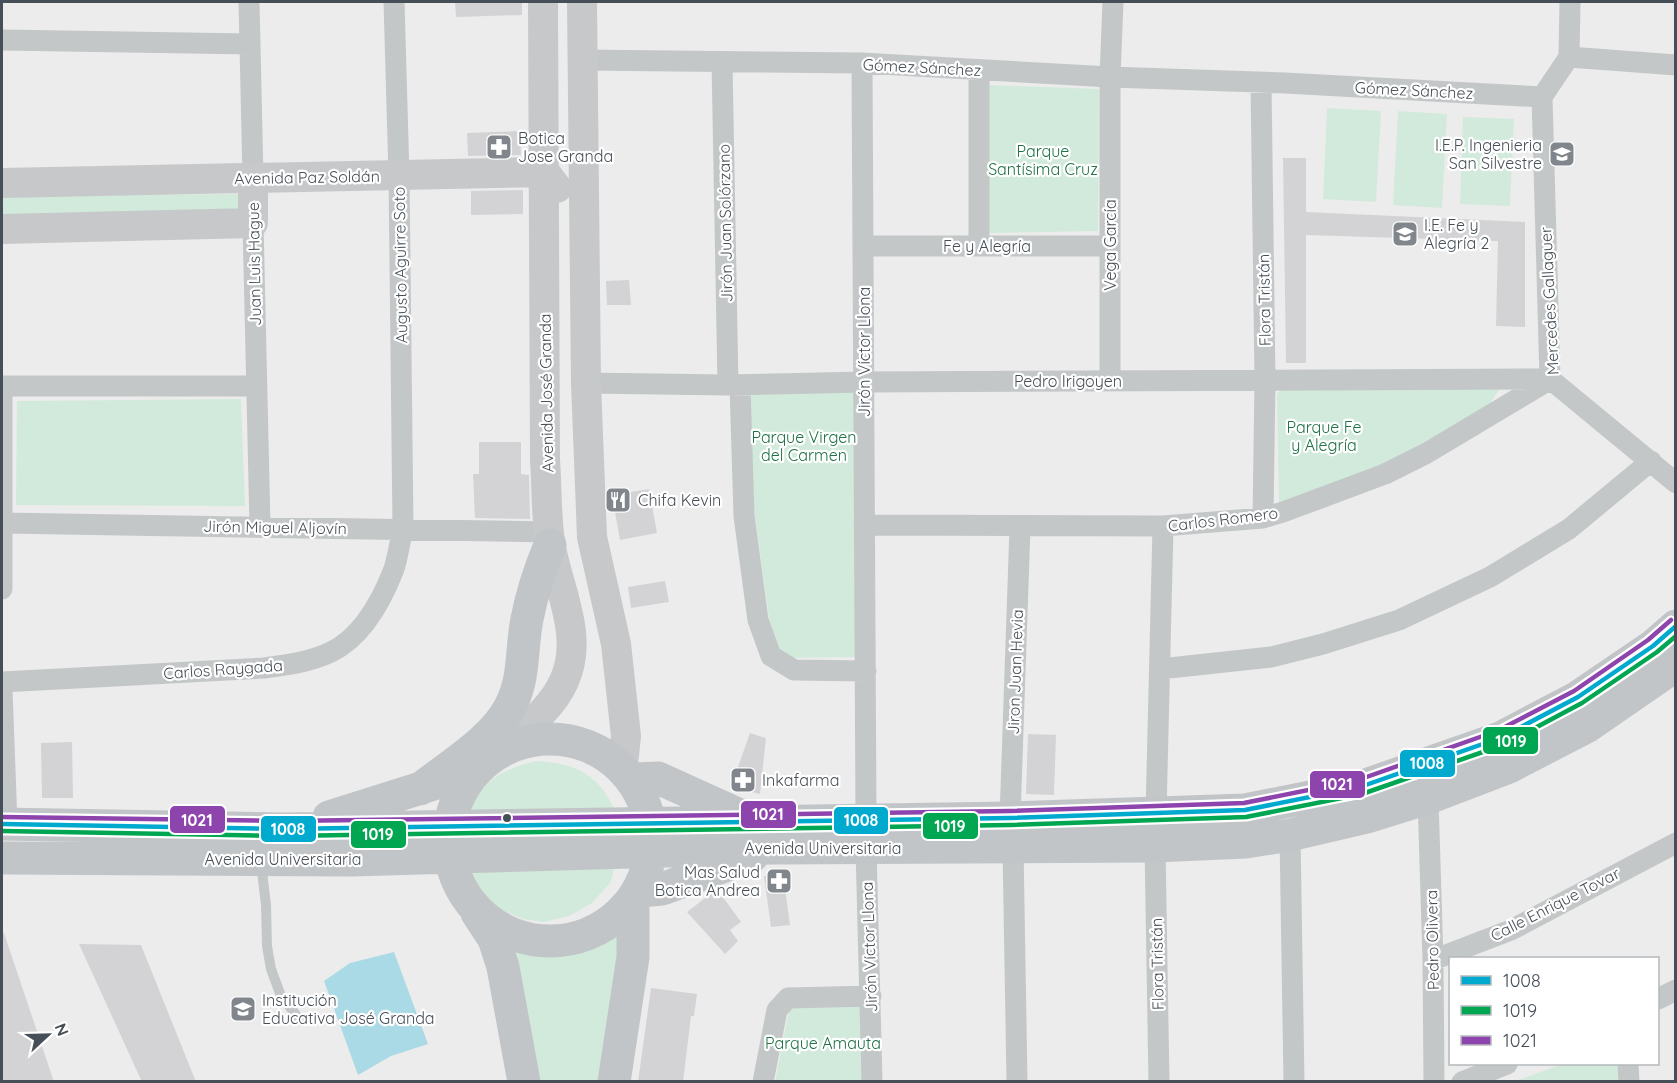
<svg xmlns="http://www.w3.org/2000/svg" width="1677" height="1083" font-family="Quicksand,sans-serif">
  <rect width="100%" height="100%" fill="#edecec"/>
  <path fill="#d2eadb" d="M986,85l113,4 -1,142 -109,2z
    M1327,108l54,3 -5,91 -53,-3z
    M1398,111l49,3 -5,94 -49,-3z
    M1463,117l51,2 -4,87 -50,-2z
    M242,194l1,22 -241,2v-22z
    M1501,387l-12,18 -86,53 -124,45 -2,-109 5,-5z
    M747,391h111l5,266 -82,1 -8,-11 -20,-143z
    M241,399l4,107 -229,-1 1,-104z
    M536,761c42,2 65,15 81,54l-150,2c14,-36 32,-47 69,-56z
    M616,864l-6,19 -18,20 -23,13 -25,6 -21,-3 -19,-8 -17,-12 -15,-14 -7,-19z
    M625,921l-20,160h-75l-19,-132 4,-4c46,7 70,-2 110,-24z
    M790,1005h73v76l-88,1z
    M1563,1064h60v17l-110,1z"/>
  <path fill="#aadae5" d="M394,952l34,92 -37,12 -33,19 -34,-94 26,-18z"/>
  <path fill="#d3d3d5" d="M455,2h67v13l-66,2z
    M520,131l1,24 -53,1 -1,-23z
    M1283,158h23v54l219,10v105l-29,-1 2,-85 -192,-6v128h-20z
    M523,190v24l-52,1v-24z
    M629,280l2,25h-24l-1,-24z
    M479,442h42v32l8,1 1,44 -55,-1 -2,-44h6z
    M649,489l8,44 -37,7 -8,-45z
    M665,581l4,21 -38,6 -3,-21z
    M750,733l16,5 -6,56 -29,-7z
    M1028,734l28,1 -2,60 -28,-1z
    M72,742l1,56h-31l-1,-55z
    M783,874l7,51 -19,2 -7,-51z
    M717,889l24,33 -11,8 8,11 -13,13 -38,-42z
    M2,933h2l50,149h-52z
    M79,944l62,1 55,137h-54z
    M651,988l46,6 -3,22h-3l-8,66h-45z"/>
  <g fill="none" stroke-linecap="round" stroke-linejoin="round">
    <path stroke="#c4c7c8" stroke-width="10" d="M261,863l5,42 1,41 4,23 10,27 20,25"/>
    <path stroke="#c4c7c8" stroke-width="21" d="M249,2l4,176
      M2,40l248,4
      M1569,57l107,8
      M582,60l280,3 248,14 175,6 257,14
      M722,62l6,323
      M862,63l4,757
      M979,81v165
      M1261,83l4,297 -2,138
      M1542,97l8,282 126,104
      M1542,97l27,-40 1,-55
      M253,223l7,303
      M863,246h247
      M1110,381v-304l3,-75
      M586,383l142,2 136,-3 686,-3
      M740,385l4,131 14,104 13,36 23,14 72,1
      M2,386h255
      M2,523l547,9
      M864,525l299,1 100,-8 20,-6 102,-38 42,-21 122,-73
      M2,589v-203
      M1160,669l111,-12 52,-13 76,-24 91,-43 79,-48 82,-68
      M2,682l262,-14c23,-3 46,-6 67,-16 31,-15 51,-52 63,-83 4,-13 6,-27 9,-41l-4,-353 -5,-173
      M2,689l5,135
      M1428,798l5,162 1,122
      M1156,814l7,-288
      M1010,818l10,-291
      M1290,835l4,247
      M1013,846l4,236
      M1155,846l4,236
      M866,848l6,234
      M1433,960l78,-30 165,-87
      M1658,999l18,-9
      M1628,1064l1,18
      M763,1082l14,-72 11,-12 83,-2
      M1462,1082l45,-18"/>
    <path stroke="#c6c8ca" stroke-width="30" d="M582,2l4,381 6,154 24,107 10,92 -3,29
      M2,183l543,-11 12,16
      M2,229l251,-6v-45
      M496,754c24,-22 55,-43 68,-73 21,-45 -7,-94 -14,-139 -4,-27 -3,-55 -5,-82l-2,-458"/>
    <path stroke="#c2c5c7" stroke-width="33" d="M449 840a101 101 0 1 1 202 0a101 101 0 1 1-202 0Z
      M635,779l23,-1 84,38
      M420,789c29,-23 75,-50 91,-84 14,-28 10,-56 16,-86 5,-26 13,-50 23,-74
      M329,817l111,-35
      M2,824l282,5 726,-11 235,-8 115,-23 140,-49 78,-41 75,-51 23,-20
      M2,858l349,2 422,-12 382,-2 91,-4 44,-7 77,-18 61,-19 81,-31 79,-41 88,-61
      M640,891l22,-2 90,-33
      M477,913l17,26 9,28 21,115
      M614,1082l19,-125v-54"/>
    <g stroke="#fff" stroke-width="9">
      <path id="bus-1" d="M2,824l282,5 726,-11 235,-8 115,-23 140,-49 78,-41 75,-51 23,-20"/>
    </g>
    <g stroke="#fff" stroke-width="9">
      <path id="bus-2" d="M2,831l282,5 726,-11 236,-8 116,-23 141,-49 79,-42 75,-51 19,-16"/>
    </g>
    <g stroke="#fff" stroke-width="9">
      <path id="bus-3" d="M2,817l282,4 726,-10 234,-8 114,-23 139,-49 77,-40 74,-51 23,-20"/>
    </g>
    <use href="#bus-1" stroke="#00a9ce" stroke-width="4.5"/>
    <use href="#bus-2" stroke="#00a651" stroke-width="4.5"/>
    <use href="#bus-3" stroke="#8e44ad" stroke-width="4.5"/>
  </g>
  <defs>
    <g id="pharmacy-square" transform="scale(1.35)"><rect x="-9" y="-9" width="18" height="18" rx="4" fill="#80868b" stroke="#fff"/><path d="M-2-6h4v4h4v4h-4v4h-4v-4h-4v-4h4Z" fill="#fff"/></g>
    <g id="school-square" transform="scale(1.35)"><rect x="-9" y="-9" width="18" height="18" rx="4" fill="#80868b" stroke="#fff"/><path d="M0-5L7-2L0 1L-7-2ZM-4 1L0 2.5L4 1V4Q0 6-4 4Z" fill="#fff"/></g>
    <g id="restaurant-square" transform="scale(1.35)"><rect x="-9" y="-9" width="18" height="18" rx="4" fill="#80868b" stroke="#fff"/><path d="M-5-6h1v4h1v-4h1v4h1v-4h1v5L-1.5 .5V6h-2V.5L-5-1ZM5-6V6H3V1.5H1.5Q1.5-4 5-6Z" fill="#fff"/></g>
  </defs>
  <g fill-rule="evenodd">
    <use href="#pharmacy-square" x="499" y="147"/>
    <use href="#school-square" x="1562" y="154"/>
    <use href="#school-square" x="1405" y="234"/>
    <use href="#restaurant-square" x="618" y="500"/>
    <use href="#pharmacy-square" x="743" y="780"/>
    <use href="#pharmacy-square" x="779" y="881"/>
    <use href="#school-square" x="243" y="1009"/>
  </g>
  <circle fill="#464f57" stroke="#fff" stroke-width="2" cx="507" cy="818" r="5"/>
  <g text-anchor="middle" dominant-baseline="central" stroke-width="4.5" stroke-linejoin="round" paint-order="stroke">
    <g font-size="16" fill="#464f57" stroke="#fff">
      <text transform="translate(922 67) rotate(3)">Gómez Sánchez</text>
      <text transform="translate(1414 90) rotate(3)">Gómez Sánchez</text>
      <text transform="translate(307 177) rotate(-1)">Avenida Paz Soldán</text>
      <text transform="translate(725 223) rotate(-91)">Jirón Juan Solórzano</text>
      <text transform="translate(1110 245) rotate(-90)">Vega García</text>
      <text x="987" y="246">Fe y Alegría</text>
      <text transform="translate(254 264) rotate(-91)">Juan Luis Hague</text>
      <text transform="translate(400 265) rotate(-91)">Augusto Aguirre Soto</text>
      <text transform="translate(1264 300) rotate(-91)">Flora Tristán</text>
      <text transform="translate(1549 301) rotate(-93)">Mercedes Gallaguer</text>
      <text transform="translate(864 352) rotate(-90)">Jirón Víctor Llona</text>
      <text x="1068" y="381">Pedro Irigoyen</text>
      <text transform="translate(546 393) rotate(-91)">Avenida José Granda</text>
      <text transform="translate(1223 519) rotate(-7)">Carlos Romero</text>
      <text transform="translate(275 527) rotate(1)">Jirón Miguel Aljovín</text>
      <text transform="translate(223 669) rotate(-4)">Carlos Raygada</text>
      <text transform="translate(1015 672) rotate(-88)">Jiron Juan Hevia</text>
      <text x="823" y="848">Avenida Universitaria</text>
      <text x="283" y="859">Avenida Universitaria</text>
      <text transform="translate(1555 904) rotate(-27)">Calle Enrique Tovar</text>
      <text transform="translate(1432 940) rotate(-91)">Pedro Olivera</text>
      <text transform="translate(869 947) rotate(-92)">Jirón Víctor Llona</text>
      <text transform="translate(1157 964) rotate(-91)">Flora Tristán</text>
    </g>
    <g font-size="16" fill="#464f57" stroke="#fff" text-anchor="start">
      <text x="518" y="138">Botica<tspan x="518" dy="18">Jose Granda</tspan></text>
      <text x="1542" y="145" text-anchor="end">I.E.P. Ingenieria<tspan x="1542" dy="18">San Silvestre</tspan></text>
      <text x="1424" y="225">I.E. Fe y<tspan x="1424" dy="18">Alegría 2</tspan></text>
      <text x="638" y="500">Chifa Kevin</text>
      <text x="762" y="780">Inkafarma</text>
      <text x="760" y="872" text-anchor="end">Mas Salud<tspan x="760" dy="18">Botica Andrea</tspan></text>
      <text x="262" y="1000">Institución<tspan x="262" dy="18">Educativa José Granda</tspan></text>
    </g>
    <g font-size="16" fill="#1e7045" stroke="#fff">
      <text x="1043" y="151">Parque<tspan x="1043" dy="18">Santísima Cruz</tspan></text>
      <text x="1324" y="427">Parque Fe<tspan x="1324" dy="18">y Alegría</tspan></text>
      <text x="804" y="437">Parque Virgen<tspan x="804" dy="18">del Carmen</tspan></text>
      <text x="823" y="1043">Parque Amauta</text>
    </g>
  </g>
  <g stroke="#fff" stroke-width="2">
    <rect x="1482" y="726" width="57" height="29" rx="6" fill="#00a651"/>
    <rect x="1399" y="749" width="57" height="29" rx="6" fill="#00a9ce"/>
    <rect x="1309" y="770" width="57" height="29" rx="6" fill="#8e44ad"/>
    <rect x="740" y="800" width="57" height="29" rx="6" fill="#8e44ad"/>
    <rect x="169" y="805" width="57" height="29" rx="6" fill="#8e44ad"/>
    <rect x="833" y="806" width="56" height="29" rx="6" fill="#00a9ce"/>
    <rect x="922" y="812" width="57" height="28" rx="6" fill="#00a651"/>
    <rect x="260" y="815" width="57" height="28" rx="6" fill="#00a9ce"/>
    <rect x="350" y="820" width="57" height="29" rx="6" fill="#00a651"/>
  </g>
  <g font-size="16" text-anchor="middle" font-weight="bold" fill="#fff">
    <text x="1511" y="747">1019</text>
    <text x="1427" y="769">1008</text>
    <text x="1337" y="790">1021</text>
    <text x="768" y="820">1021</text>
    <text x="197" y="826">1021</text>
    <text x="861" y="826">1008</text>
    <text x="950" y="832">1019</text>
    <text x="288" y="835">1008</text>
    <text x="378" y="840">1019</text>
  </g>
  <rect width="1677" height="1083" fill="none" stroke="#464f57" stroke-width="6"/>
  <rect x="1449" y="957" width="210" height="108" fill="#ffffff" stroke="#b5b9bc" stroke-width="1.5"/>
  <rect x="1461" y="976" width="30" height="9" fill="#00a9ce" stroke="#b5b9bc" stroke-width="1.5"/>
  <text x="1503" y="987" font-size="18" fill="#464f57">1008</text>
  <rect x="1461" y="1006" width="30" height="9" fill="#00a651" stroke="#b5b9bc" stroke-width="1.5"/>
  <text x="1503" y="1017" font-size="18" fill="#464f57">1019</text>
  <rect x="1461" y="1036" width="30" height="9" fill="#8e44ad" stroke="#b5b9bc" stroke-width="1.5"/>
  <text x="1503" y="1047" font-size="18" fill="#464f57">1021</text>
  <g transform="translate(48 1035) rotate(68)" stroke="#ffffff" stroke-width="4.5" paint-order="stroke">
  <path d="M0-4.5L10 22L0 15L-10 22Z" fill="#464f57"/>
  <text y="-9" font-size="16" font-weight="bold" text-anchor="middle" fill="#464f57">N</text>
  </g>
</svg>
